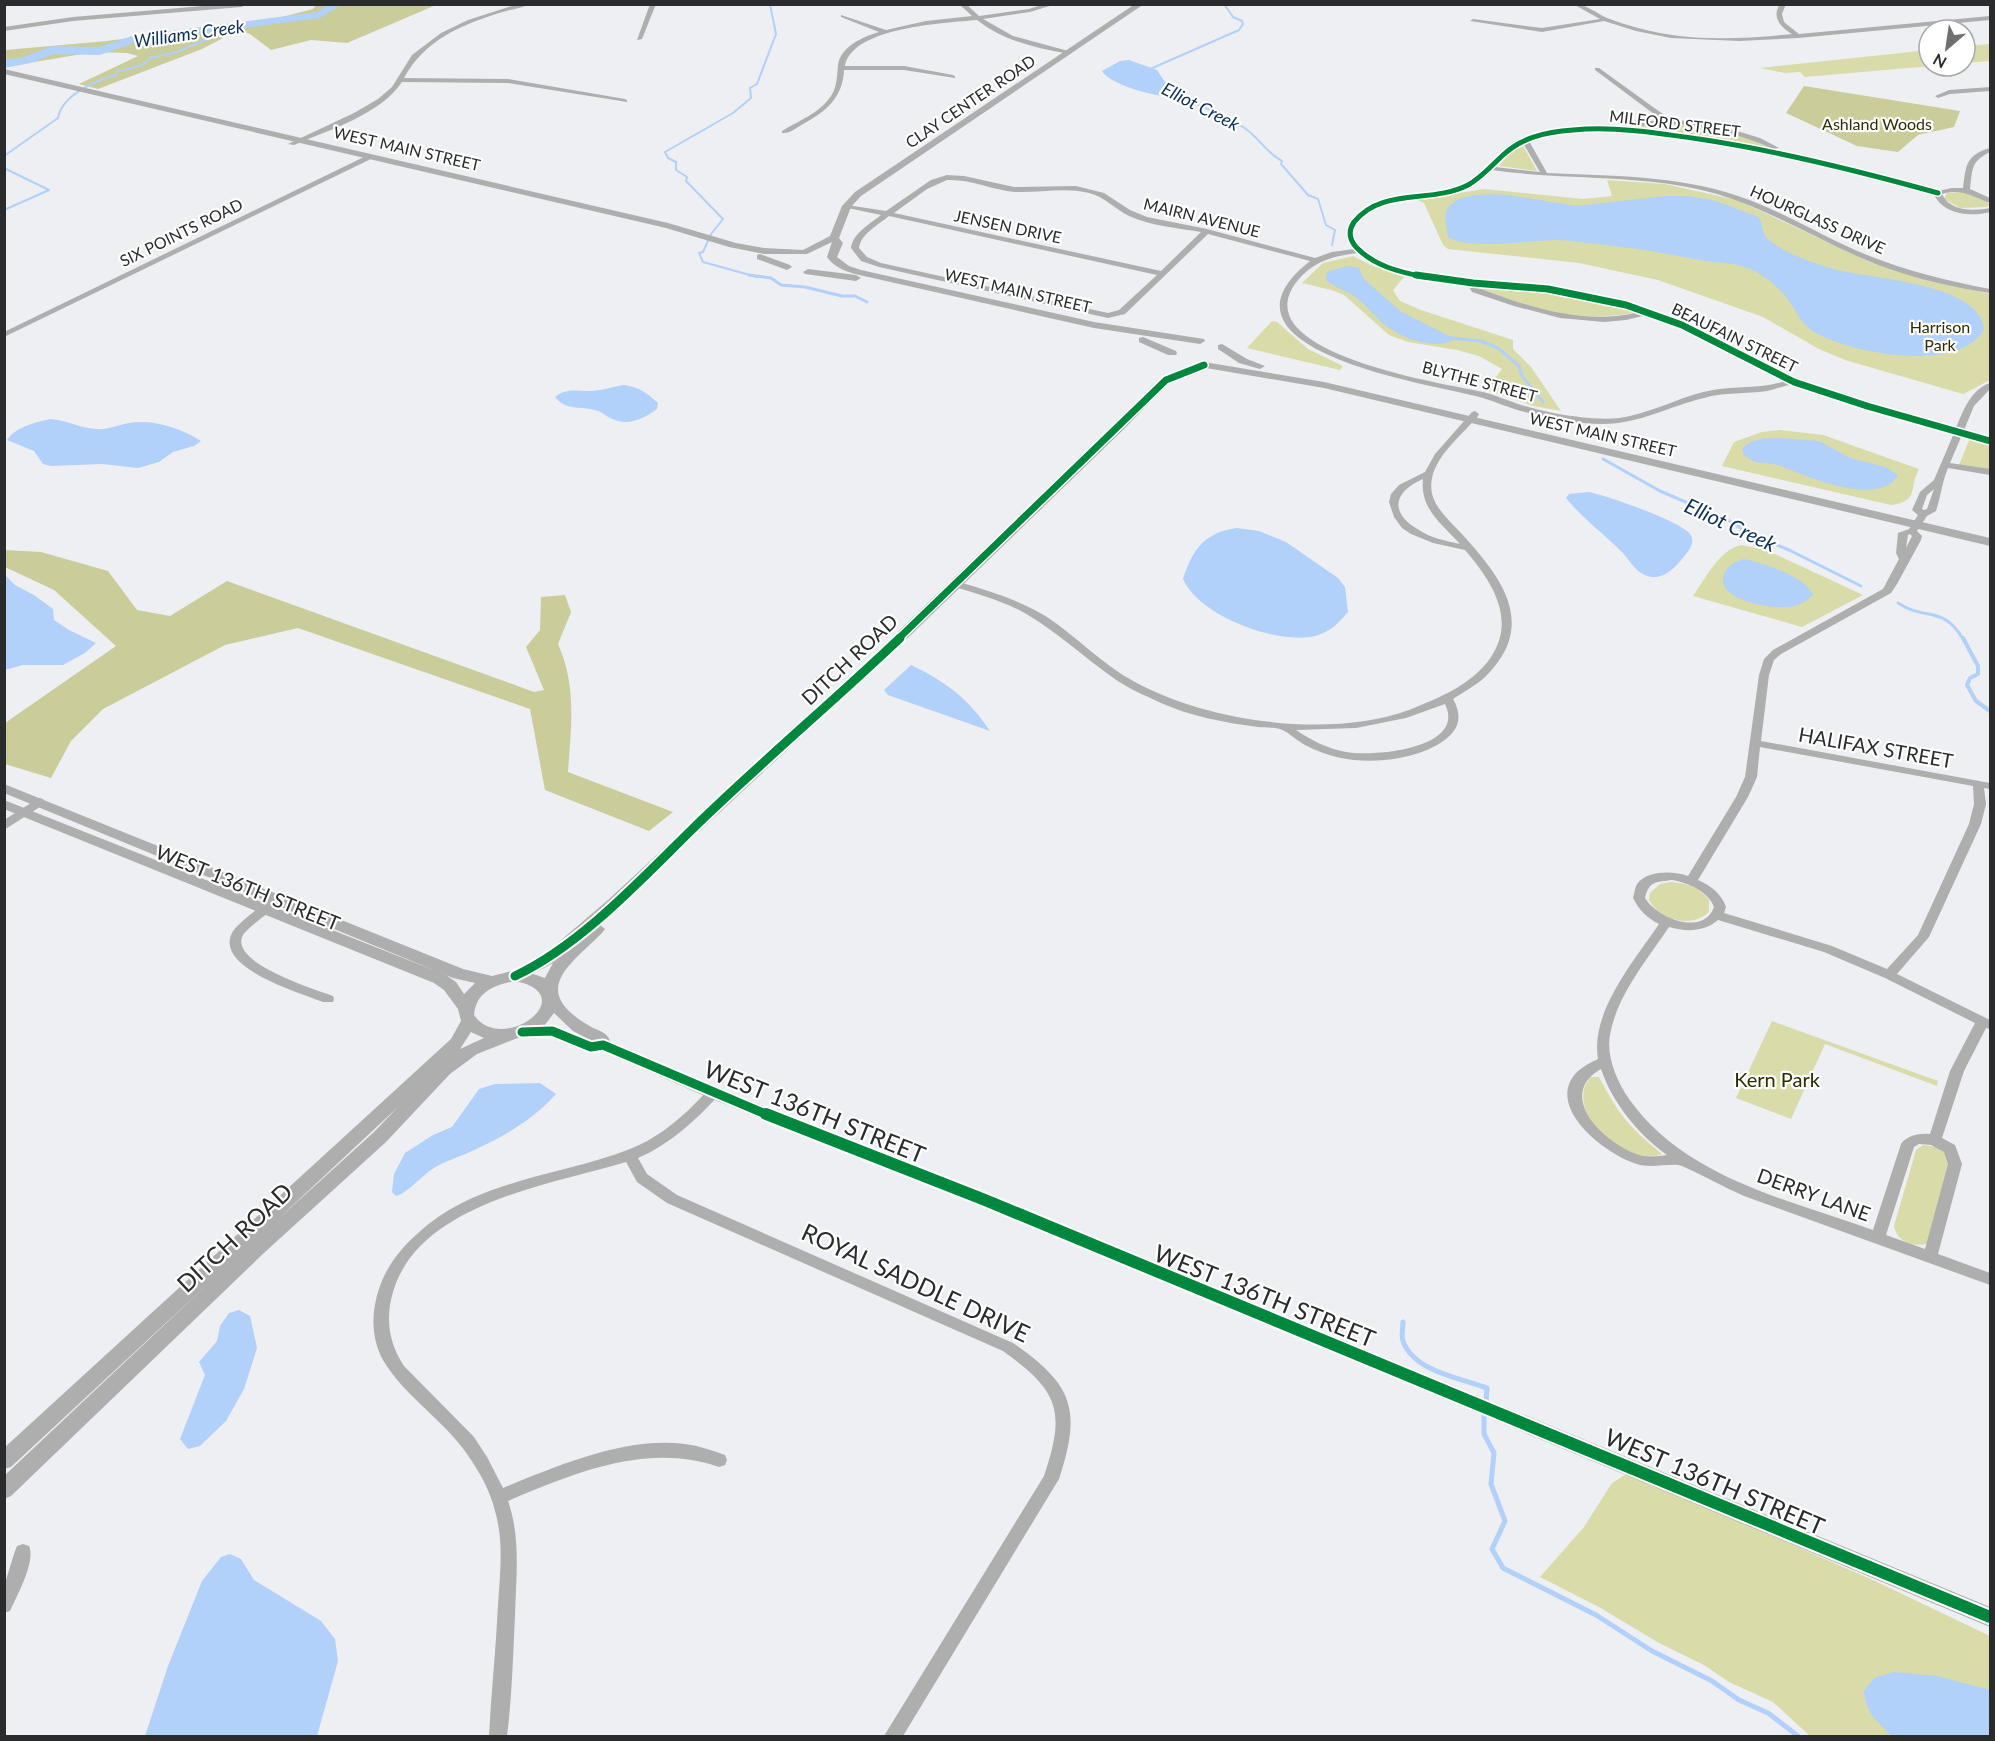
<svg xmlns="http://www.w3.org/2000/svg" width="1995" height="1741" font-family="Lato,sans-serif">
  <rect width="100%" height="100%" fill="#eeeff2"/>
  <path fill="#d9dba8" d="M1990,44v17l-25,2v-17z
    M1929,50v16h2l-126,11 -5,-5 -15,1 -25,-5z
    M1648,124h46l38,7 38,17 -141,-20 2,-2z
    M1522,144l15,27 -38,-5 16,-18z
    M1607,180l58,4 72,16 133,62 54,17 66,15v86l-27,14 -118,-34 -26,-11 -56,-32 -105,-37 -79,-17 -131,-14 -5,-4 -19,-42 -7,-3 67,-11 99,10 29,-3z
    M1962,192l21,6 6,6 -1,3 -28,1 -16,-9 3,-6z
    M1353,256l20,10 32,10 -12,14 7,11 21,9 92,30v9l18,18 30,44 -27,-5 -48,-16 16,-21 -23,-13 -22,-6 -49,-8 -19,-7 -45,-40 -13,-5 -29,-7 21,-20z
    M1479,286c28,2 139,11 155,27 -64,10 -96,-4 -156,-25z
    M1272,321l5,1 31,27 35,17 -3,4 -93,-22z
    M1780,430l43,5 96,34c-11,20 1,32 -28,36l-169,-39 12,-24 28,-10z
    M1970,438l20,5v27l-31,-5z
    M1741,545l25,5 97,45 -61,32 -109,-31c13,-18 26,-46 48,-51z
    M1670,882c16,1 29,5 39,18v12c-18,17 -49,8 -60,-12l1,-7 10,-9z
    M1772,1021l166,60 -1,5 -112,-42 -34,75 -55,-21z
    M1590,1077h9c20,38 30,50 63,77 -4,1 -9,3 -14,2 -30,0 -71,-35 -64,-67 1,-4 5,-9 6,-12z
    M1923,1145l14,2 13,10 -23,87c-15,3 -30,-2 -33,-18l22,-76z
    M1628,1473l247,108 115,55v100h-180l-37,-34 -44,-20 -25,-17 -45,-22 -60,-36 -59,-30 44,-50 28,-44z"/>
  <path fill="#cacc99" d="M316,5h120l-89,38 -36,-3 -40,10 -21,-16 -12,-4 -36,19 -104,40 -19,-5 59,-28 -11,-3 -33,-1 -89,15v-17l102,-9 175,-24 31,-8z
    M1804,86l156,25 -6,16 -36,8 -20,17 -41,-6 -71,-33z
    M5,550l36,2 67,19 29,39 33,6 57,-35 307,111 10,-2 -18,-43 14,-17 1,-33 24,-2 6,17 -13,32c19,43 13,83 10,128l105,40 -24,19 -104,-41 -15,-81 -232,-81 -73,17 -122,64 -32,32 -20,37 -46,-14v-41l111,-77 -62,-56 -49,-23z"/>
  <path fill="#b1d0fa" d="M1129,60l28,10 10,15 20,11c-17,6 -77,-10 -85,-25l18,-10z
    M1490,194l18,1 68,11 90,-10h22l28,5 42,16c5,5 3,10 6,17 5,8 18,15 26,19 17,8 37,15 57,19 32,7 133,13 137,57 -23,46 -139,24 -173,1 -11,-8 -17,-23 -25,-33 -8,-10 -23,-23 -36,-28 -13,-6 -30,-6 -44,-8 -37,-7 -71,-13 -109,-17 -13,-1 -27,-4 -40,-4 -26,0 -88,11 -109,-3l-3,-21c4,-20 28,-21 45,-22z
    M1347,266l12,2 4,10 37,33 55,28c-18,12 -50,0 -66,-11 -13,-9 -22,-23 -35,-32 -9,-6 -21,-9 -28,-16l1,-8z
    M624,385c15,2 23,8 34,18l-1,6c-14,10 -29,18 -47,9 -4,-2 -8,-6 -12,-7 -16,-6 -31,1 -43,-14 11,-9 21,-6 34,-6 11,0 23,-4 35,-6z
    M50,419c16,1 30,9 46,10 11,1 22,-4 33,-6 24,-4 52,5 72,18l-7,5 -21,6 -14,10 -21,6 -36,-4 -51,2 -8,-2 -9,-13 -27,-11c10,-14 27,-17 43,-21z
    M1778,438l41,3 31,17 35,9 13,8c-19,33 -90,2 -117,-9 -13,-5 -28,1 -38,-13v-5c9,-10 23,-10 35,-10z
    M1588,492c18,3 92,29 102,42 5,7 1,14 -4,20 -8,10 -19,24 -33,23 -15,-1 -22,-15 -31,-25 -19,-19 -39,-33 -56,-54l3,-4z
    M1237,528l22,3 27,11 52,36 7,9 3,25c-9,11 -18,20 -33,24 -38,9 -116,-20 -132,-57 9,-28 21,-47 54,-51z
    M1744,559c17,3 64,19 69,36 -6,6 -16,12 -25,12 -18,2 -77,-8 -63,-35 4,-7 11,-11 19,-13z
    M4,574l11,11 19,10 19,14 1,11 15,10 27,13 -11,10 -22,12h-40l-18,5z
    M911,665c35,17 57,33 79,66l-102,-36 -4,-5z
    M540,1083l16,11c-23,26 -53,43 -84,57 -13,6 -27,10 -38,17 -12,7 -26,25 -38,28l-4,-4 2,-18 11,-21 28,-18 19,-8 27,-38 16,-5z
    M239,1310l11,6 7,32 -13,41 -18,32 -26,25 -12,3 -8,-10 25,-64 -6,-13 18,-21 3,-15 9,-13z
    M230,1554l11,5 13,21 67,41 14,18 3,22 -21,75h-172l23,-70 34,-85 19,-24z
    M1894,1672l43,4 53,14v46h-98c-15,-15 -26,-22 -28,-45l10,-13z"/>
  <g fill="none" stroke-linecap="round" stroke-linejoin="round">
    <path stroke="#b1d0fa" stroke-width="2" d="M1148,70l91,-40 4,-6 -1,-3 -9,-4 -9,-13
      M1179,96c21,10 44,19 64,31 16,10 23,26 39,34l-1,3 27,31 10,4 8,26 9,5 -3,15
      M4,156l54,-38c4,-23 37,-37 58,-43v-3l27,-7 7,-7 27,-6 37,-16 2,-5 11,-5
      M4,168l45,22 -45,20
      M757,277l-54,-15 -4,-9 4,-1 8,-18 12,-15 -37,-38 1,-4 -11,-7v-8l-8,-4 -3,-6 68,-39 18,-15 -1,-10 7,-4 19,-50 -6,-30"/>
    <path stroke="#b1d0fa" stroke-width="3" d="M749,275l22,3 10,7 24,2 37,9h13l12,6
      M1451,338l30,3 17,7 21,18 3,10 21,26
      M1603,459l57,32 70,30 18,12 41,17 72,36
      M1898,603c27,18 45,2 65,36"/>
    <path stroke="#b1d0fa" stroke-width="4" d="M1963,638l15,28v8l-8,4 -3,7 9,16 14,10"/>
    <path stroke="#b1d0fa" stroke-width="5" d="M1403,1322c0,6 -2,13 0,19 11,31 58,37 84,47l-1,14
      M1484,1412v22l10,19 -3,31 14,37 -13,28 11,19 93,47 56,36 60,30 27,19 29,13 30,23"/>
    <path fill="#b1d0fa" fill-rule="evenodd" d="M329,4h14l-23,14 -186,25 -34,12 -46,-1 -23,9 -27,5v-8l20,-3 28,-11 47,1 33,-11 185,-24z"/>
    <path fill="#aeaeae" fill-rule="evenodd" d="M226,4l19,1 -3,2 -169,14 -69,10v-4l69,-10z
      M518,4h13c-10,4 -22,6 -32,9 -40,13 -74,27 -95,65l104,1 117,20 2,1v2l-119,-19 -106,-1c-21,32 -73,48 -108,63l-6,-1 66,-31 24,-14 14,-12 20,-32 29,-22 27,-13z
      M650,4h6l-14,35 -5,1z
      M959,4h7l13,12 50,-7 15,-5h12l-26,8 -47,7 30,17 59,16 -3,2c-34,-6 -65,-13 -92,-34 -32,3 -125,7 -132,46h59l49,9 2,1v2l-51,-8h-60c-1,27 -18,42 -41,54 -7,4 -14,10 -21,9v-2c16,-10 38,-18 49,-35 6,-9 6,-20 7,-31 3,-19 25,-28 41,-33l-38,-15v-2l45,15 40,-9 46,-5z
      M1573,4c13,0 23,9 34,14 10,4 21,7 31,10 50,14 103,11 154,6 -11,-7 -21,-16 -12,-30h6l-4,10 2,8 15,12 191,-18v4l-192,18 -59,3 -68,-3 -35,-7 -32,-10 -62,11 -72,-11 3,-2 69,9 58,-9z
      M1595,68h4l72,52 33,2 20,5 36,11 19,10 -6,1c-34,-15 -67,-25 -104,-25 -14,0 -29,3 -42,2l-1,-1 3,-2 33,-3 -67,-50z
      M1990,87v4l-40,3 -12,4 -3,-2 14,-6z
      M1611,127c111,7 220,33 327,64l14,-3h11c3,-23 3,-33 27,-40v4c-20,10 -17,17 -20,37l20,9v5c-17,-6 -28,-15 -48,-9 8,18 32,17 48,14v4c-19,5 -47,3 -56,-18 -79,-23 -160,-42 -242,-54 -52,-8 -113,-18 -163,1l18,32c64,3 129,2 191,23 45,15 85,41 129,59 40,16 81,26 123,34v4c-45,-7 -90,-18 -131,-36 -48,-21 -92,-48 -142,-63 -72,-21 -151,-13 -225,-24 -10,10 -21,18 -35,22 -31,9 -74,1 -98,29 -3,4 -6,7 -6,12 0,7 4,11 9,15 38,38 136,31 188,39 52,8 104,21 152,44 29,14 55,32 85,45 54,23 112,36 169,52 7,-17 15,-39 34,-45v6l-16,17 -10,24 26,8v6l-28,-9 -12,28 40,6v6l-42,-7c-6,14 -7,28 -12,43l-9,5 -10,15 5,5 -1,4 -24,44 -6,9 -110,61 -7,6 -5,15 -8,66 229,42v6l-6,-1 2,16 -5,20 -52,113 -32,37 93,46v9l-4,-1 -22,43 -22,67 13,7 7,19 -24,90 52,19v12l-246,-89c-21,-9 -41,-21 -62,-30 -9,-4 -31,3 -45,-2 -31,-9 -95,-58 -59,-93 6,-5 13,-9 20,-12 -8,-47 36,-98 61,-135 -12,-6 -20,-14 -26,-26 1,-4 2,-10 4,-14 11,-14 36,-13 51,-8l48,-79 9,-20 14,-102 5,-16 9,-9 110,-61 16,-30 -3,-6 2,-20 11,-4 9,-14 -6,-5 8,-18 14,-12 20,-47c-38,-11 -76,-21 -114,-32 -9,-3 -39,-16 -47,-16 -7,-1 -18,5 -26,6 -21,3 -43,1 -63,7 -34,8 -65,26 -101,26 -30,0 -60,-7 -89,-15 -14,-5 -28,-11 -43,-14 -49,-12 -271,-47 -161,-134l-102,-27 -83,80 -17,4 -229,-51 -18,-6 -10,-13c2,-15 19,-24 30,-33l-38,-8 4,-2 39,6 45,-31 16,-5 17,1 50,11 62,-1 28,7 26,17 17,7 60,12 108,29 17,-6 22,-3c-9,-9 -11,-18 -3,-28 28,-34 75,-20 112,-37 18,-8 30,-25 46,-38 27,-20 69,-19 102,-19zM1523,143l17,29 -45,-5zM947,180c24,-1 45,10 68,12 25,1 50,-5 74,1 16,4 26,16 40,23 23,10 48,12 72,16l-40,39 -267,-58 33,-24zM889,216l268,59 -38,35 -11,3 -227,-50 -14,-6 -8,-9c2,-14 19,-23 30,-32zM1358,253c24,24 77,28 110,32l4,7 42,14 46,12 44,4 22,-2 21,-5 50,20 88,46c-23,8 -48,5 -72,9 -29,5 -55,20 -83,26 -16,4 -33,3 -50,1 -21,-2 -42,-7 -62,-13 -12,-4 -23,-9 -35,-12 -36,-8 -237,-38 -188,-108 16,-22 37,-28 63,-31zM1476,286c56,4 109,10 163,26 -56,14 -109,-5 -161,-24zM1934,489l-7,20 -3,1 -2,-1 5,-14zM1910,534l2,2 -6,12 2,-13zM1760,747l213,39 1,18 -5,20 -51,111 -31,34 -55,-23 -108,-33 2,-6c-5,-14 -15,-21 -28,-27l50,-83 9,-20zM1672,880c16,3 36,11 42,27 -11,30 -57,11 -69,-9 4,-17 11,-16 27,-18zM1718,920l106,32 61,26 90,45 -25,48 -20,63c-10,-1 -23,1 -29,10l-28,86c-86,-31 -188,-52 -244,-131 -12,-18 -23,-42 -19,-64 7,-40 37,-75 59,-108 17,5 35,5 49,-7zM1601,1069c12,35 37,65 66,86 -7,1 -15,2 -23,1 -34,-7 -92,-59 -43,-87zM1919,1144l12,1 13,7 4,12 -23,85 -39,-14 28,-88z
      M368,155l7,2 -371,180v-5z
      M1475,411l4,3 -1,2c-15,18 -41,38 -46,62 -5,24 14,39 29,55 41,45 78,92 23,145 -9,8 -21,14 -31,21 15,26 -3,41 -26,51 -38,15 -84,15 -120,-4 -9,-4 -18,-14 -27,-17 -6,-2 -15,-1 -22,-2 -32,-4 -68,-11 -97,-24 -17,-8 -34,-15 -49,-26 -28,-20 -54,-44 -84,-62 -24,-14 -50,-21 -77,-29l-1,-2 5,-3 4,1c31,9 60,18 88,35 30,20 56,48 88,65 73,40 195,57 274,28 30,-12 68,-27 85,-58 21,-37 -5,-74 -29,-102l-32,-7 -22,-9 -9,-6 -8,-11 -5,-15 2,-8 8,-9 26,-13 10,-18 37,-42zM1423,479c-3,30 18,44 37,65 -14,-3 -29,-6 -41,-14 -30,-17 -26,-38 4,-51zM1445,704c22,45 -72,53 -99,48 -18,-3 -35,-12 -50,-22l60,-2 50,-10z
      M39,798l4,1 2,3 -2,3 -39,25v-10z
      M278,895l6,4 -2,3c-8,7 -34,25 -39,33 -15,28 72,54 90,61l1,3 -1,3h-10c-22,-9 -109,-34 -91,-69 4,-9 32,-29 42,-37z
      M713,1088l5,2 2,3 -2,3c-24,26 -48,48 -80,62l9,16 30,21 336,148c60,42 69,66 46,136l-156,257h-19l160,-260c22,-65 15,-85 -41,-125l-336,-148 -30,-21 -11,-20c-76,23 -207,41 -233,130 -8,27 -4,51 11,74l70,71 13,20 16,31c53,-22 123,-52 182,-44 14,2 27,6 40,11l2,5 -2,5 -6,2c-71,-25 -145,6 -211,34 13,37 8,76 7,115 -2,40 -3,81 -8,120h-18c2,-43 7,-87 9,-131 2,-31 6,-64 -3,-94 -5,-21 -16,-40 -28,-57 -24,-35 -62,-57 -84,-94 -12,-22 -12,-48 -4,-71 7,-22 21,-40 38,-55 59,-55 141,-57 213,-85 31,-12 56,-35 78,-59z
      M23,1544l6,2c7,15 -12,50 -19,65l-6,2v-27l11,-35 2,-5z"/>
    <path fill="#aeaeae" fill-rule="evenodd" d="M1135,4h9l-283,192 -10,11 -12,31 4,5 -6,14 12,9 12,4 233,52 110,17 1,2 -5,3 -106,-16 -239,-54c-11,-3 -22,-8 -28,-17l5,-15 -25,12h-43l-35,-7 -63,-19 -662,-154v-5l664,154 68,20 28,5 39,2 27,-14 12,-30 13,-14z
      M760,254l30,11 2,2 -5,3 -30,-11v-4z
      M808,269l48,6 5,3 -5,3 -51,-7 -2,-2z
      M1143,337l33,14 1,2 -1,2h-8l-29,-13v-4z
      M1222,344l25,15 18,7 -5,3 -21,-6 -21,-14v-4z
      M1204,362l120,20 666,156v8l-666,-158 -118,-20 -36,14 -47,48 -232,224 -292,270 6,5 -3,4c-32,32 -73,57 -14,92 9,6 19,6 22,16l109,48 272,106 999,412v20l-1011,-422 -272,-108 -105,-46 -11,2 -41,-16h-30l-43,17 -27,20 -64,68 -121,110 -254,244 -7,3v-23l207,-195 -200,186 -7,2v-21l447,-409 10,-18 -3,-12 -14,-19 -10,-7 -430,-174v-9l442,175 10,7 8,12 11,-11 -22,-5 -449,-185v-9l459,185 29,7 20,-5 22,-11 19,-13 55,-47 273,-252 281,-270zM553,963l-8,15 -12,-4zM515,981c69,14 -13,75 -41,34 2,-23 20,-30 41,-34zM554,1013l19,18 19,10 -34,-14 -14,-1zM471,1032l13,6 -24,11zM398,1107l-24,25 -98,89z"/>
    <g stroke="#fff" stroke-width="8">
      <path id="cycleway-far3" d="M1425,277c-26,-5 -51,-11 -69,-30 -7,-8 -8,-16 -2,-25 28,-35 77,-18 114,-37 13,-7 23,-19 34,-29 20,-19 44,-24 71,-26 42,-4 85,3 126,9 81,12 160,32 239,54"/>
    </g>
    <g stroke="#fff" stroke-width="10">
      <path id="cycleway-far2" d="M1416,275l57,8 75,6 78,16 56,20 112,57 73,24 123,35
        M898,639l268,-259 38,-15"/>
    </g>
    <g stroke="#fff" stroke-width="13">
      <path id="cycleway-far1" d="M515,976c72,-34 136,-108 194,-163 63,-60 129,-116 191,-175
        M522,1032l30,-1 39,16 12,-2 167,71"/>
    </g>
    <g stroke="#fff" stroke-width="16">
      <path id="cycleway" d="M766,1114l219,86 1005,417"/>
    </g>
    <use href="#cycleway-far3" stroke="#00873e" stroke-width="5"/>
    <use href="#cycleway-far2" stroke="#00873e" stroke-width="7"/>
    <use href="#cycleway-far1" stroke="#00873e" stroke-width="9"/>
    <use href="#cycleway" stroke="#00873e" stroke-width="12"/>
  </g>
  <g text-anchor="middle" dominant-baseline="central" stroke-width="4.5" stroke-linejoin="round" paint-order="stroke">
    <g font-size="16" fill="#2a2b2d" stroke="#fff">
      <text transform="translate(970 101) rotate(-34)">CLAY CENTER ROAD</text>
      <text transform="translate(1675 123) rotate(7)">MILFORD STREET</text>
      <text transform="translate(407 148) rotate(13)">WEST MAIN STREET</text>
      <text transform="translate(1202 217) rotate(14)">MAIRN AVENUE</text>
      <text transform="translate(1818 219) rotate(24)">HOURGLASS DRIVE</text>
      <text transform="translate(1008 226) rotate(12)">JENSEN DRIVE</text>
      <text transform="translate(181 232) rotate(-26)">SIX POINTS ROAD</text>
      <text transform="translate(1018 290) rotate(13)">WEST MAIN STREET</text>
      <text transform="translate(1735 337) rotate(26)">BEAUFAIN STREET</text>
      <text transform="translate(1480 381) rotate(15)">BLYTHE STREET</text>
      <text transform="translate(1603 434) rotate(13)">WEST MAIN STREET</text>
    </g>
    <g font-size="16" fill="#2c2d03" stroke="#fff">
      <text x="1877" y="123">Ashland Woods</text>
      <text x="1940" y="326">Harrison<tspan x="1940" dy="18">Park</tspan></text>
    </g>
    <g font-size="18" font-style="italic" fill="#0a305c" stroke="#fff">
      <text transform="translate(189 33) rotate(-8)">Williams Creek</text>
      <text transform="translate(1201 106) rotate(27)">Elliot Creek</text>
    </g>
    <g font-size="20" fill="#2a2b2d" stroke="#fff">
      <text transform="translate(849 659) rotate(-43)">DITCH ROAD</text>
      <text transform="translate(1876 747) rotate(10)">HALIFAX STREET</text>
      <text transform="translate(248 887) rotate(22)">WEST 136TH STREET</text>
      <text transform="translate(1814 1194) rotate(20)">DERRY LANE</text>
    </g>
    <g font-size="20" fill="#2c2d03" stroke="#fff">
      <text x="1777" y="1079">Kern Park</text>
    </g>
    <g font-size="21" font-style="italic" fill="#0a305c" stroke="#fff">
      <text transform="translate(1731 524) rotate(25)">Elliot Creek</text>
    </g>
    <g font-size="24" fill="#2a2b2d" stroke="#fff">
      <text transform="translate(815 1111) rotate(22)">WEST 136TH STREET</text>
      <text transform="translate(234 1237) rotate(-43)">DITCH ROAD</text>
      <text transform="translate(916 1282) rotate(25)">ROYAL SADDLE DRIVE</text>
      <text transform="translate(1265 1295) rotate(22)">WEST 136TH STREET</text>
      <text transform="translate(1715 1481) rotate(23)">WEST 136TH STREET</text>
    </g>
  </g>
  <rect width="1995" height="1741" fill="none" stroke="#2a2b2d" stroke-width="12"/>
  <g transform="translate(1947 48) rotate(209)"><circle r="28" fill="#ffffff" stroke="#aaaaab" stroke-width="1.5"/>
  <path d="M0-4.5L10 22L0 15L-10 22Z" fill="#6f7072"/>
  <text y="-9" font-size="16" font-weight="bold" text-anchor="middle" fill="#2a2b2d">N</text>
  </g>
</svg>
